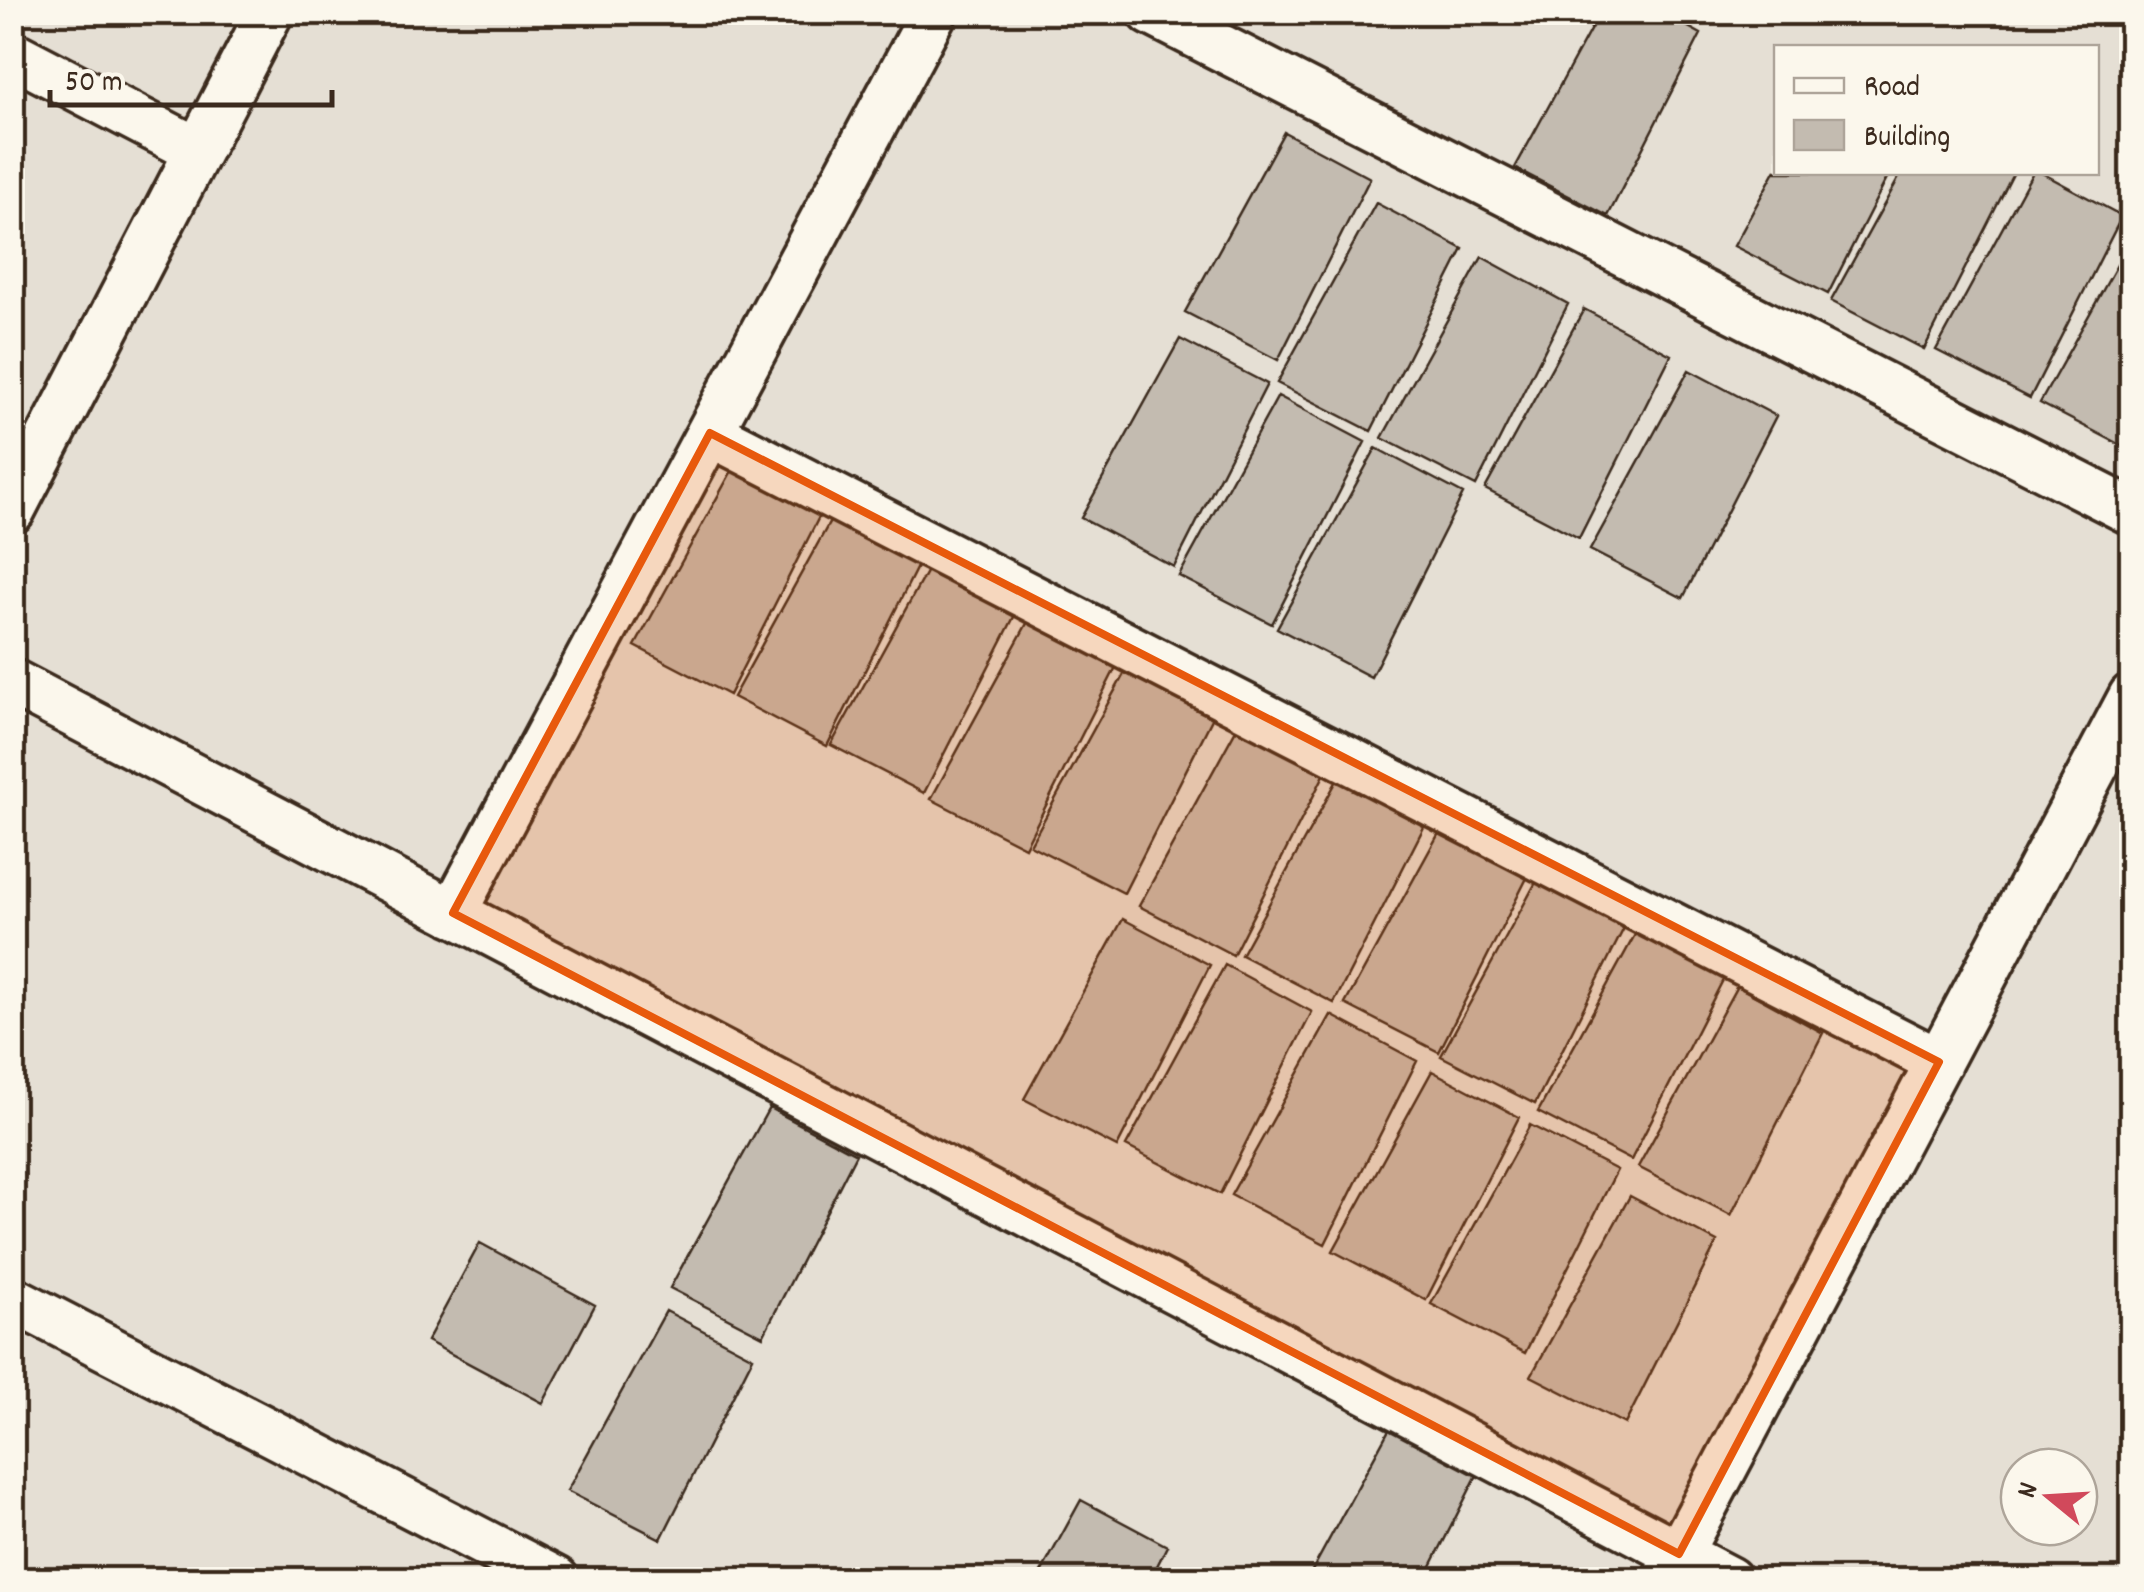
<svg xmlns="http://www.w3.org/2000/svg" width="2144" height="1592" font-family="Dekko,sans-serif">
  <rect width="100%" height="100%" fill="#f3efe4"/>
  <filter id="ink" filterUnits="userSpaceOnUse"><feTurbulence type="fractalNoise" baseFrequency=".01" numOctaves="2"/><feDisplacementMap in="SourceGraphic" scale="20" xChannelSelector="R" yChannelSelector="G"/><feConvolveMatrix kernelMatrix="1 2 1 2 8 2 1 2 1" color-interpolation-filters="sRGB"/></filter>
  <g filter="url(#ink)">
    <path fill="#e5dfd4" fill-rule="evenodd" d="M13,13h2118v1566h-2118zM1776,48h320v124h-320zM2019,1467h60v60h-60z"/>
    <path fill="#c3bbb0" stroke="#3b2a1e" stroke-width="2.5" d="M1600,12h61l40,22 -93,182 -93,-48z
      M1284,132l86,46 -92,182 -93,-48z
      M1776,169v3h114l-62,122 -94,-48z
      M1902,172h112l-90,177 -93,-48z
      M2033,172h7l82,44 -92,182 -94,-48z
      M1376,203l87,46 -92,182 -94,-48z
      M2132,238v213l-92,-48z
      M1482,257l86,47 -92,182 -94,-48z
      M1584,309l87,46 -92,183 -94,-49z
      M1180,339l87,45 -93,183 -93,-49z
      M1689,370l87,46 -93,182 -93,-48z
      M1278,396l87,46 -93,182 -93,-48z
      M1376,448l87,46 -92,183 -94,-49z
      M734,467l87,46 -92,182 -94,-49z
      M832,518l87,45 -92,183 -94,-49z
      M930,565l87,46 -93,182 -93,-48z
      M1030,618l87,47 -92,182 -94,-48z
      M1129,665l87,46 -92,182 -94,-48z
      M1238,726l87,47 -92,182 -94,-49z
      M1340,775l87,46 -93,182 -93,-48z
      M1444,824l87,46 -92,182 -94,-48z
      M1540,875l87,47 -92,182 -94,-48z
      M1123,919l87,46 -93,182 -93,-48z
      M1637,931l87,47 -93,182 -93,-48z
      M1225,965l87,47 -92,182 -94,-48z
      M1737,986l86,47 -92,182 -93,-48z
      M1331,1015l86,46 -92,183 -94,-49z
      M1432,1071l87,46 -93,183 -93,-49z
      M769,1108l87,46 -93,182 -93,-48z
      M1530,1125l87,45 -92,183 -94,-49z
      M1630,1196l87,46 -92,182 -94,-48z
      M480,1243l115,62 -52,98 -116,-62z
      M666,1311l87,46 -92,182 -94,-48z
      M1391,1426l87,47 -54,107h-117z
      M1081,1500l86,46 -17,34h-113z"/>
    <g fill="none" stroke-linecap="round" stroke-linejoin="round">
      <g stroke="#3b2a1e" stroke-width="52">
        <path id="minor" d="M1151,12l981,500
          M12,54l186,97
          M710,433l1229,629
          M12,510l258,-498
          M12,682l1717,898
          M453,913l481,-901
          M12,1299l544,281
          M1666,1578l466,-882"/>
      </g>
      <use href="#minor" stroke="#fbf7ec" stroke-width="45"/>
    </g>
  </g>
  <path fill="#e8590c" fill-opacity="0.2" stroke="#e8590c" stroke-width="8" stroke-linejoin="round" d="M710,433l1229,629 -260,492 -1226,-641z"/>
  <rect width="2144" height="1592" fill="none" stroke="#fbf7ec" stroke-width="50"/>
  <rect x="25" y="25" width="2094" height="1542" fill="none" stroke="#3b2a1e" stroke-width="4" filter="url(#ink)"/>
  <rect x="1774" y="45" width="325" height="130" fill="#fbf7ec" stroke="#aea59a" stroke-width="2.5"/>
  <rect x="1794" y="78" width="50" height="15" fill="#fbf7ec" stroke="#aea59a" stroke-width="2.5"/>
  <text x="1864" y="95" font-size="30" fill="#3b2a1e">Road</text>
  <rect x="1794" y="120" width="50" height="30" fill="#c3bbb0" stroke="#aea59a" stroke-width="2.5"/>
  <text x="1864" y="145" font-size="30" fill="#3b2a1e">Building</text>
  <g transform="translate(2049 1497) rotate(288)"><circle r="48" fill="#fbf7ec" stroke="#aea59a" stroke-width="2.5"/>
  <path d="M0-8L18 38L0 25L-18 38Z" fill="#d1495b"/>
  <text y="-15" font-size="28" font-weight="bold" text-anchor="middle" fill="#3b2a1e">N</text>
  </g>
  <path d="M50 90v15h282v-15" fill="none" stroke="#3b2a1e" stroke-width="5"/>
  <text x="65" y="90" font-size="30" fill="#3b2a1e" stroke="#fbf7ec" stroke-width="8" paint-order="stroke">50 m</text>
</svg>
